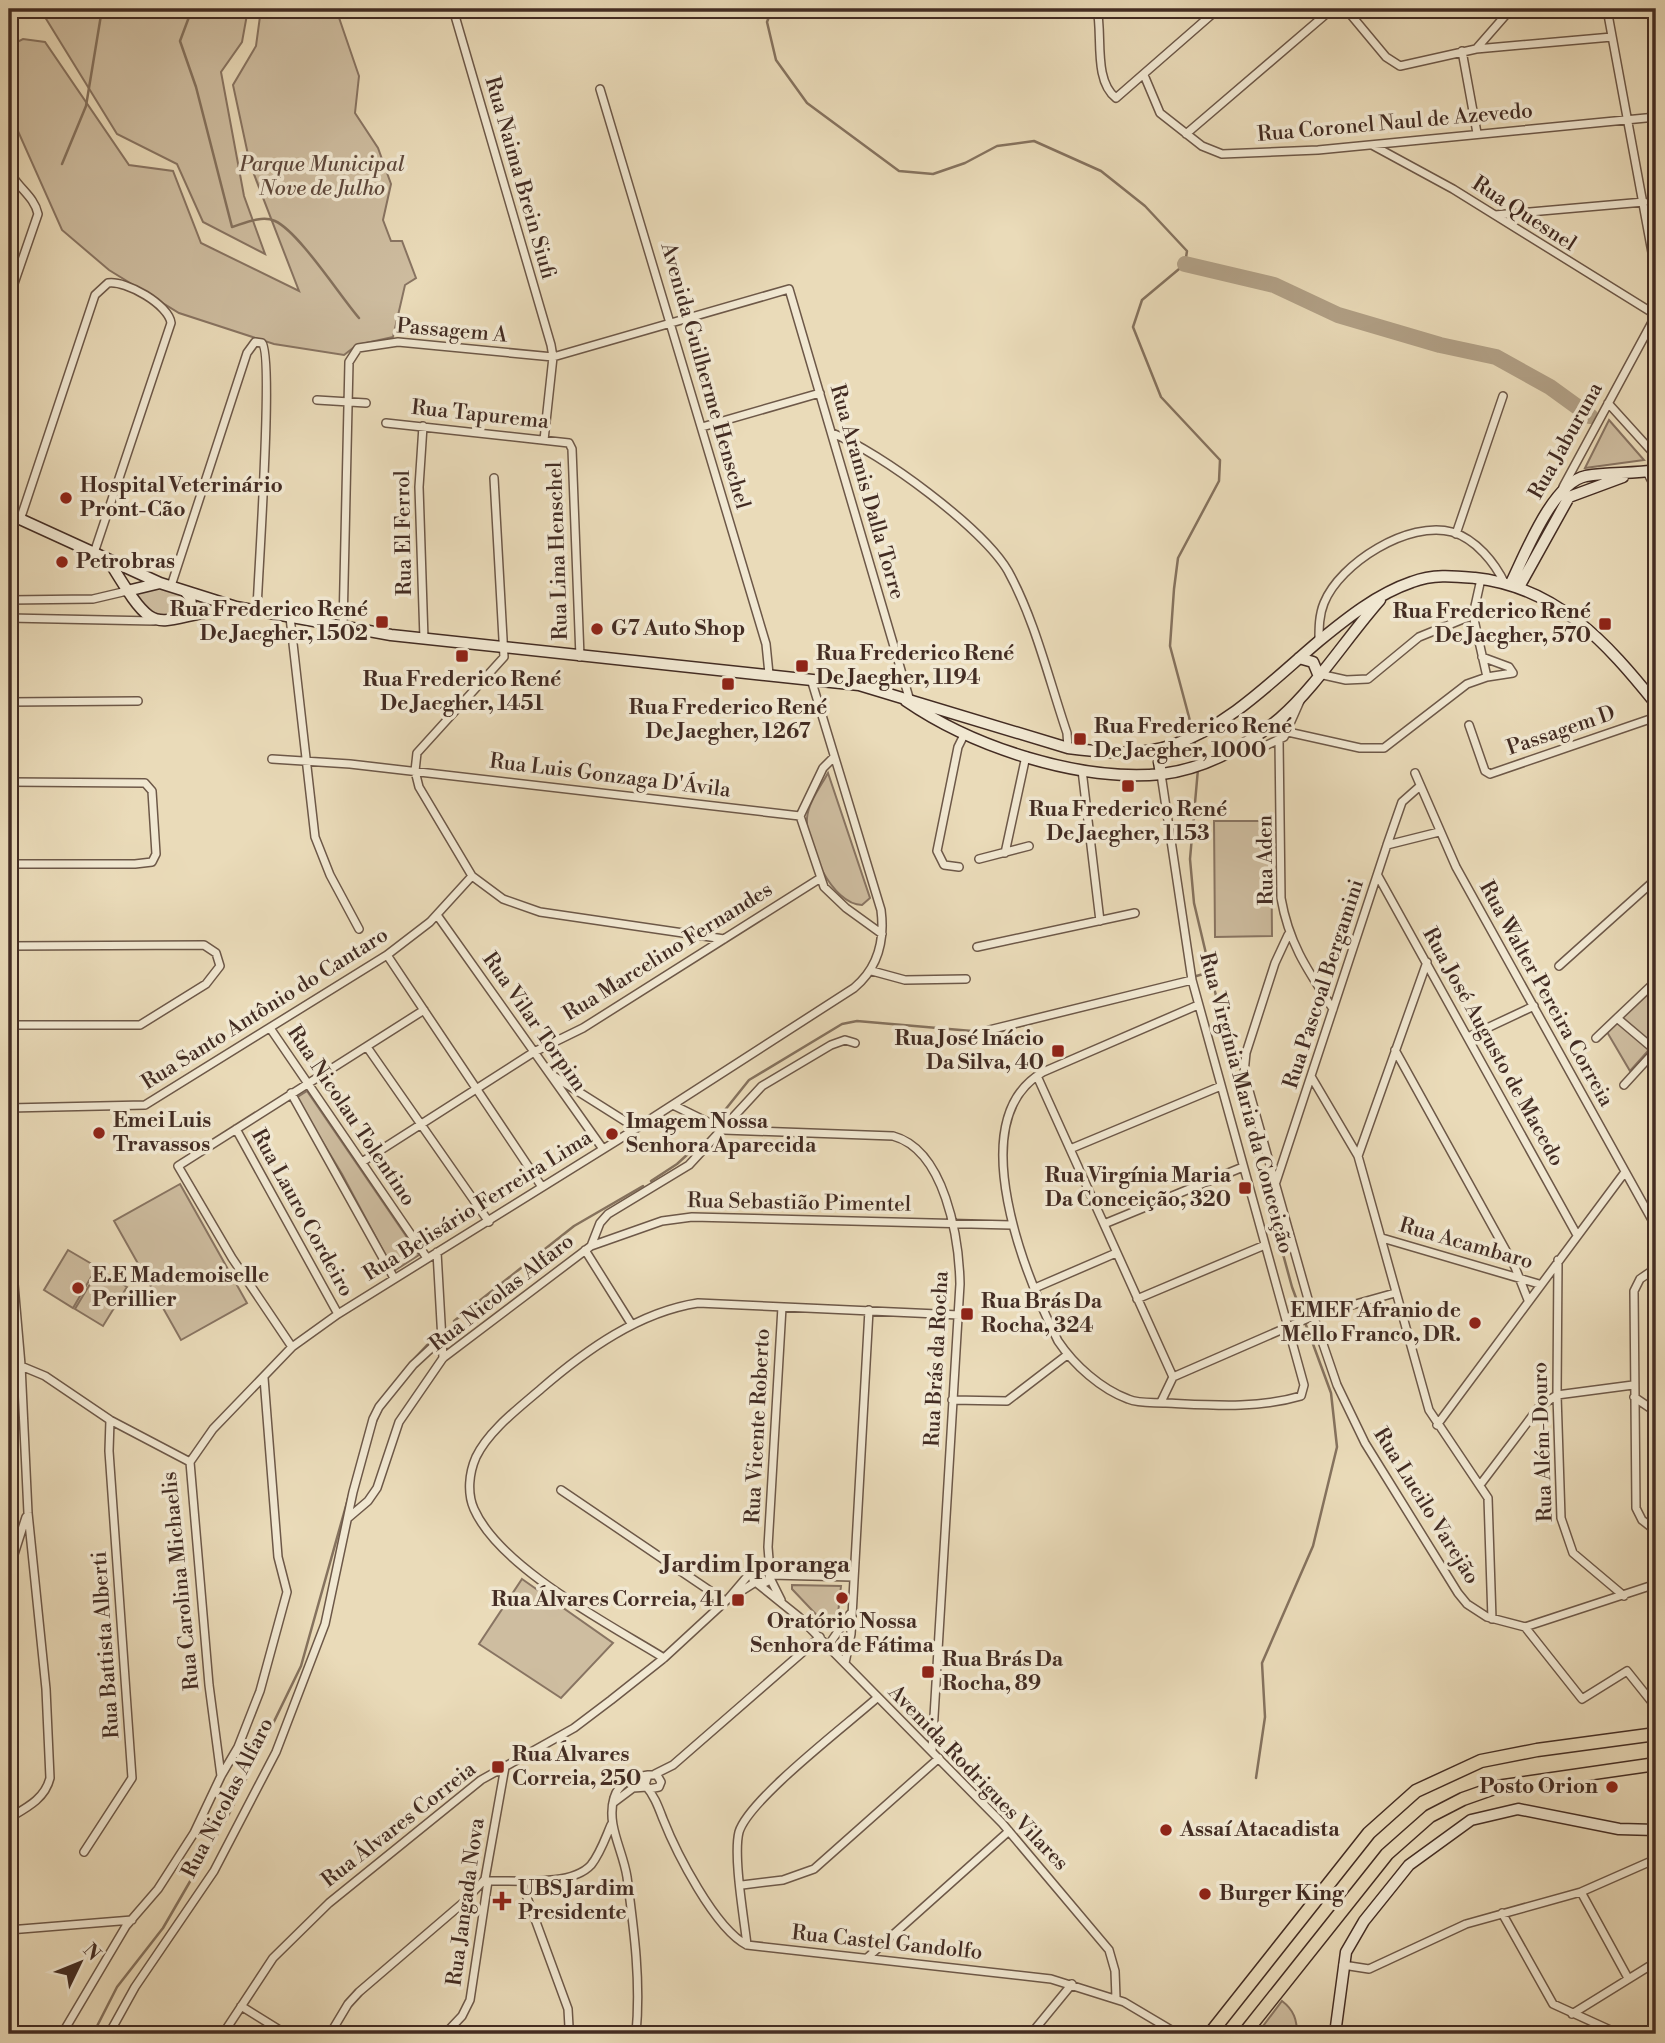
<svg xmlns="http://www.w3.org/2000/svg" width="1665" height="2043" font-family="'Libre Bodoni',serif">
  <rect width="100%" height="100%" fill="#eadbb9"/>
  <filter id="stains"><feTurbulence type="fractalNoise" baseFrequency=".00286" numOctaves="4"/><feColorMatrix values="0 0 0 0 .2 0 0 0 0 .09 0 0 0 0 .02 0 0 0 .5 -.17"/></filter>
  <radialGradient id="worn" r=".72"><stop offset=".6" stop-color="#630" stop-opacity="0"/><stop offset="1" stop-color="#630" stop-opacity=".3"/></radialGradient>
  <path fill="#cebda0" stroke="#887462" stroke-width="2" d="M40,9h208l-6,33 -21,30 23,124 21,58 -62,-32 -26,-58 -60,-30z
    M261,9h75l23,67 -4,37 23,35 13,36 -8,36 8,21h11l14,37 -11,7 -12,52 -36,8 -13,10 -70,-11 -95,-31 -70,-43 -47,-40 -53,-119v-65l14,-7 22,3 84,123 44,6 28,72 98,48 -49,-127 -17,-79 23,-39z
    M1609,420l35,40 -59,8z
    M145,581l92,22 -83,17 -28,-31z
    M828,773l42,125 -8,7c-30,0 -57,-61 -55,-87 1,-15 14,-32 21,-45z
    M1214,821h57l1,115 -57,1z
    M1656,985v57l-26,29 -23,-39z
    M307,1091l112,164 -25,16 -52,-97 -46,-76z
    M180,1184l67,119 -66,37 -67,-119z
    M68,1250l29,17 -24,41 -29,-18z
    M99,1269l28,18 -24,39 -28,-17z
    M522,1579l91,64 -52,55 -82,-54z
    M792,1585l49,1 -4,37 -11,2 -34,-36z
    M1282,2001c12,9 15,19 15,33h-40z"/>
  <g fill="none" stroke-linecap="round" stroke-linejoin="round">
    <path stroke="#85725e" stroke-width="2.5" d="M192,9l-12,32 16,46 36,140c13,-4 30,-12 43,-6 24,11 65,75 84,97
      M772,9l-5,13 9,38 31,43 92,68 34,3 32,-11 32,-17 37,-5 67,30 44,35 42,45 -2,13 -43,36 -9,27 28,70 59,63 -1,21 -41,77 -4,31 -4,57 23,86
      M62,164l24,-58 16,-97
      M1194,738l4,25
      M1198,769l-8,90 4,44 46,194 52,190 39,106 6,54 -24,99 -51,117 3,54 -9,61
      M1193,977l17,-5
      M725,1110l24,-30 93,-56 15,-3 138,12 37,-10
      M651,1181l26,-17 23,-21
      M454,1321l120,-95 69,-40
      M415,1358l13,-14
      M391,1388l13,-17
      M374,1426l7,-16
      M93,2034l24,-47 46,-59 65,-112 73,-150 50,-178"/>
    <path stroke="#b1a086" stroke-width="16" d="M1185,264l89,21 64,30 102,30 56,12 54,30 40,29"/>
    <g stroke="#6d5848" stroke-width="10">
      <path id="street" d="M453,9l98,336 2,12 -9,83
        M1097,9c6,26 -4,71 19,89l102,-89
        M1346,9l40,48 14,9 76,-17 136,-12
        M1607,9l49,265
        M1476,49l35,-40
        M1462,51l15,82
        M1144,75l16,38 42,33 20,8 96,-4 338,-33
        M600,89l166,555 3,30
        M9,124l2,7 -2,33
        M1186,134l146,-125
        M1372,145l81,44 203,126
        M9,166c3,19 25,28 29,48l-29,84
        M1495,215l149,-13
        M317,400l49,3
        M1608,403l48,53
        M386,423l183,20 3,6 8,208
        M423,426l-4,61 5,152
        M702,427l118,-34
        M832,433c48,19 151,95 176,138 27,49 41,109 59,162l1,15
        M1647,472l9,17
        M494,478l10,179 -87,96 -2,18 4,16 53,89 31,23 37,13 184,27
        M1563,487l93,-172
        M20,520l75,-225 13,-12c18,-3 61,22 63,40l-77,230
        M1456,534l47,-138
        M1481,579l-8,36 14,62
        M171,586l76,-233 8,-11 7,1c12,12 -4,232 -5,267
        M9,600l84,-1 34,-8
        M290,617l25,220 15,38 29,54
        M9,618l145,3
        M343,627l6,-265 9,-14 40,-6 155,15 236,-68 121,412
        M1319,641c0,-13 0,-26 5,-38 16,-40 85,-83 128,-71 24,7 43,31 53,52
        M1319,674l27,6 22,-1 51,-42 54,-22
        M9,702l129,-1
        M1469,725l16,46 5,3 166,-57
        M1288,732l72,16h24l83,-64 20,-7 26,-4 -4,-6 -27,-10
        M1279,740l2,158c8,46 27,73 52,111
        M1237,751l30,-6 17,-8 16,-36
        M834,757l-11,11 -23,48 24,71 22,21 36,26
        M272,759l78,5 450,52
        M1082,770l18,151
        M1415,773l41,94 200,360
        M1161,774l31,206 112,405 -3,11c-44,13 -90,9 -135,7 -13,-1 -26,1 -38,-4 -27,-10 -54,-34 -70,-58 -31,-62 -98,-221 -15,-269l155,-67
        M9,782l136,1 7,8 4,63 -4,8 -17,2h-126
        M1387,845l15,-43 18,-16
        M1005,853l21,-97
        M979,859l50,-13
        M959,867l-15,-2 -7,-14 21,-104 6,-12
        M1378,876l199,359
        M437,915l166,234
        M1288,935l-13,28 -29,90 -2,20 66,233 27,79 28,58 93,150 9,11 20,13 38,10 131,-43
        M9,946l195,-1 12,8 4,13 -14,18 -66,41h-131
        M977,947l158,-34
        M387,955l155,232
        M1559,966l97,-87
        M872,971l33,9 61,-1
        M1617,1018l39,33
        M270,1028l157,230
        M989,1030l203,-50
        M1468,1037l66,-31
        M1596,1038l60,-57
        M367,1047l122,175
        M1395,1050l120,217 13,33
        M552,1075l84,53
        M1037,1076l136,301 -12,25
        M1312,1078l46,78 71,254 59,88 4,121
        M1624,1085l32,-35
        M291,1093l103,185
        M673,1105l51,25 169,6c52,14 66,102 67,148l-28,466
        M9,1108l136,-3 242,-150 43,-33 42,-46
        M236,1129l102,185
        M1070,1149l151,-63
        M1358,1156l69,-194
        M362,1162l172,-110 49,-24 236,-149
        M1276,1182l111,-337 52,-13
        M1104,1224l139,-57
        M9,1227l12,138 7,148 18,176 4,89c-5,21 -24,30 -41,40
        M1382,1238l157,46
        M591,1246l71,-25 30,-4 319,8
        M585,1250l47,75
        M437,1252l6,106
        M1558,1260l-1,135 4,123 12,35 51,43
        M1656,1268l-16,11 -6,12 2,217 6,12 14,11
        M1035,1288l81,-35
        M1137,1299l128,-54
        M292,1347l-60,-89 -54,-92 246,-156
        M9,1361l36,15 65,44 80,42
        M1173,1377l140,-61 82,-23
        M1634,1397l22,15
        M952,1400l55,1 60,-46
        M1437,1425l188,-253
        M190,1462l23,-33 79,-82 46,-33 280,-174 236,-152c24,-20 31,-47 27,-78l-70,-231
        M190,1462l19,223 12,91
        M1480,1485l59,-78 18,-12 76,-10
        M561,1490l164,111
        M348,1518l20,-17 9,-13 22,-66 44,-64 148,-112 9,-23 8,-9 81,-49 73,-79 69,-41 14,-5 10,3
        M9,1570l17,-53
        M770,1572l-2,-25 14,-240
        M770,1575l83,2
        M770,1578l11,22
        M760,1585l8,-4 2,-6 -8,-9 -10,4 1,10 46,37 203,206 107,127 6,21 1,27
        M732,1597l22,-14
        M1525,1627l57,72 45,-28 28,35
        M828,1646l22,-32
        M664,1658c-55,-34 -164,-90 -190,-149 -7,-16 -5,-36 2,-52 13,-27 43,-49 66,-69 44,-38 97,-76 156,-85l261,12
        M845,1663l6,-29 18,-324
        M655,1774l18,-9 147,-128
        M649,1789l10,-2 2,-5 -4,-7h-9l-3,10c9,10 13,21 18,34 13,33 52,110 84,126l304,34 73,23 54,32
        M613,1803l20,-15 14,-1
        M84,1852l48,-74 -23,-327 1,-31
        M488,1881c27,-1 83,6 103,-16 9,-11 14,-26 20,-40
        M521,1881l47,128 1,18 -5,7
        M742,1885l41,-5 31,-11 125,-111
        M1581,1892l47,86
        M1502,1913l51,91 66,30
        M9,1930l123,-10
        M747,1945c-3,-27 -14,-89 -8,-113 10,-33 109,-108 139,-135
        M867,1958l142,-127
        M1343,1965l26,4 97,-45 115,-32 75,-33
        M241,2006l45,28
        M1572,2014l84,-52
        M62,2034l64,-108 32,-37 36,-56 27,-57 17,-29 22,-56 27,-99 -9,-35 -14,-179
        M109,2034l26,-47 79,-116 62,-119 49,-128 28,-132 20,-73 6,-12 34,-42 27,-25
        M223,2034l50,-76 56,-55 152,-123 93,-52 37,-28 53,-42 64,-59 23,-27
        M330,2034l18,-30 11,-12 105,-90 21,-23
        M445,2034l17,-18 8,-16 18,-119 -3,-2 20,-112
        M636,2034c5,-53 -2,-104 -9,-157 -4,-27 -21,-52 -13,-79 4,-15 20,-21 34,-23
        M1031,2034l41,-50"/>
    </g>
    <g stroke="#432c23" stroke-width="13">
      <path id="secondary" d="M9,514l151,69 76,24 155,28 468,50 209,63c34,4 71,9 105,-3 56,-19 101,-66 146,-104 28,-23 58,-47 93,-59 21,-8 41,-6 63,-4 82,9 132,65 181,126
        M109,561c51,84 40,57 124,47
        M1510,585c15,-30 42,-102 76,-109 23,-4 47,-2 70,-6
        M1519,587l50,-90 54,-20
        M127,591l33,-8
        M177,618l14,-13 -1,-8 -5,-6
        M1299,658l14,4 5,12
        M906,701c67,46 173,81 256,73 43,-5 86,-29 118,-56 35,-30 68,-82 100,-118
        M1161,774l-2,-12 8,-15
        M1335,2034l11,-82 18,-31 45,-56 62,-45 47,-11 101,20 37,1"/>
    </g>
    <g stroke="#432c23" stroke-width="15">
      <path id="primary" d="M1210,2034l159,-201 47,-42 65,-30 56,-11 119,-16
        M1244,2034l143,-180 43,-38 33,-17 34,-12 159,-23"/>
    </g>
    <use href="#street" stroke="#f1e8d2" stroke-width="7"/>
    <use href="#secondary" stroke="#f1e8d2" stroke-width="10"/>
    <use href="#primary" stroke="#eadbb9" stroke-width="12"/>
  </g>
  <g fill="#8f2418" stroke="#f1e8d2" stroke-width="2.5">
    <circle cx="66" cy="498" r="7"/>
    <circle cx="62" cy="562" r="7"/>
    <rect x="375" y="615" width="14" height="14" rx="3.5"/>
    <rect x="1598" y="617" width="14" height="14" rx="3.5"/>
    <circle cx="597" cy="629" r="7"/>
    <rect x="455" y="649" width="14" height="14" rx="3.5"/>
    <rect x="795" y="659" width="14" height="14" rx="3.5"/>
    <rect x="721" y="677" width="14" height="14" rx="3.5"/>
    <rect x="1073" y="732" width="14" height="14" rx="3.5"/>
    <rect x="1121" y="779" width="14" height="14" rx="3.5"/>
    <rect x="1051" y="1044" width="14" height="14" rx="3.5"/>
    <circle cx="99" cy="1133" r="7"/>
    <circle cx="612" cy="1134" r="7"/>
    <rect x="1238" y="1181" width="14" height="14" rx="3.5"/>
    <circle cx="78" cy="1288" r="7"/>
    <rect x="960" y="1307" width="14" height="14" rx="3.5"/>
    <circle cx="1475" cy="1323" r="7"/>
    <circle cx="842" cy="1598" r="7"/>
    <rect x="731" y="1593" width="14" height="14" rx="3.5"/>
    <rect x="921" y="1665" width="14" height="14" rx="3.5"/>
    <rect x="491" y="1760" width="14" height="14" rx="3.5"/>
    <circle cx="1612" cy="1787" r="7"/>
    <circle cx="1166" cy="1830" r="7"/>
    <circle cx="1205" cy="1894" r="7"/>
    <path d="M498.5 1890.5h7v7h7v7h-7v7h-7v-7h-7v-7h7z"/>
  </g>
  <g text-anchor="middle" dominant-baseline="central" stroke-width="7" stroke-linejoin="round" paint-order="stroke">
    <g font-size="21" fill="#432c23" stroke="#f1e8d2">
      <text transform="translate(1395 123) rotate(-5)">Rua Coronel Naul de Azevedo</text>
      <text transform="translate(520 178) rotate(74)">Rua Naima Brein Siufi</text>
      <text transform="translate(1524 214) rotate(33)">Rua Quesnel</text>
      <text transform="translate(452 331) rotate(5)">Passagem A</text>
      <text transform="translate(705 376) rotate(74)">Avenida Guilherme Henschel</text>
      <text transform="translate(480 415) rotate(6)">Rua Tapurema</text>
      <text transform="translate(1566 441) rotate(-61)">Rua Jaburuna</text>
      <text transform="translate(867 492) rotate(74)">Rua Aramis Dalla Torre</text>
      <text transform="translate(404 533) rotate(-91)">Rua El Ferrol</text>
      <text transform="translate(558 551) rotate(-92)">Rua Lina Henschel</text>
      <text transform="translate(1561 731) rotate(-19)">Passagem D</text>
      <text transform="translate(610 776) rotate(7)">Rua Luis Gonzaga D'Ávila</text>
      <text transform="translate(1266 860) rotate(-91)">Rua Aden</text>
      <text transform="translate(668 952) rotate(-32)">Rua Marcelino Fernandes</text>
      <text transform="translate(1324 984) rotate(-72)">Rua Pascoal Bergamini</text>
      <text transform="translate(1546 994) rotate(61)">Rua Walter Pereira Correia</text>
      <text transform="translate(265 1009) rotate(-32)">Rua Santo Antônio do Cantaro</text>
      <text transform="translate(534 1022) rotate(55)">Rua Vilar Torpim</text>
      <text transform="translate(1493 1047) rotate(61)">Rua José Augusto de Macedo</text>
      <text transform="translate(1246 1103) rotate(75)">Rua Virgínia Maria da Conceição</text>
      <text transform="translate(351 1116) rotate(56)">Rua Nicolau Tolentino</text>
      <text transform="translate(799 1203) rotate(1)">Rua Sebastião Pimentel</text>
      <text transform="translate(478 1206) rotate(-32)">Rua Belisário Ferreira Lima</text>
      <text transform="translate(302 1213) rotate(61)">Rua Lauro Cordeiro</text>
      <text transform="translate(1466 1244) rotate(16)">Rua Acambaro</text>
      <text transform="translate(502 1293) rotate(-38)">Rua Nicolas Alfaro</text>
      <text transform="translate(937 1359) rotate(-87)">Rua Brás da Rocha</text>
      <text transform="translate(758 1426) rotate(-87)">Rua Vicente Roberto</text>
      <text transform="translate(1543 1442) rotate(-92)">Rua Além-Douro</text>
      <text transform="translate(1426 1506) rotate(58)">Rua Lucilo Varejão</text>
      <text transform="translate(181 1581) rotate(-96)">Rua Carolina Michaelis</text>
      <text transform="translate(106 1645) rotate(-94)">Rua Battista Alberti</text>
      <text transform="translate(978 1778) rotate(46)">Avenida Rodrigues Vilares</text>
      <text transform="translate(228 1798) rotate(-63)">Rua Nicolas Alfaro</text>
      <text transform="translate(399 1825) rotate(-38)">Rua Álvares Correia</text>
      <text transform="translate(466 1902) rotate(-82)">Rua Jangada Nova</text>
      <text transform="translate(887 1943) rotate(6)">Rua Castel Gandolfo</text>
    </g>
    <g font-size="21" font-style="italic" fill="#5f493c" stroke="#f1e8d2">
      <text x="322" y="165">Parque Municipal<tspan x="322" dy="24">Nove de Julho</tspan></text>
    </g>
    <g font-size="21" font-weight="bold" fill="#432c23" stroke="#f1e8d2" text-anchor="start">
      <text x="80" y="486">Hospital Veterinário<tspan x="80" dy="24">Pront-Cão</tspan></text>
      <text x="76" y="562">Petrobras</text>
      <text x="368" y="610" text-anchor="end">Rua Frederico René<tspan x="368" dy="24">De Jaegher, 1502</tspan></text>
      <text x="1591" y="612" text-anchor="end">Rua Frederico René<tspan x="1591" dy="24">De Jaegher, 570</tspan></text>
      <text x="611" y="629">G7 Auto Shop</text>
      <text x="816" y="654">Rua Frederico René<tspan x="816" dy="24">De Jaegher, 1194</tspan></text>
      <text x="462" y="680" text-anchor="middle">Rua Frederico René<tspan x="462" dy="24">De Jaegher, 1451</tspan></text>
      <text x="728" y="708" text-anchor="middle">Rua Frederico René<tspan x="728" dy="24">De Jaegher, 1267</tspan></text>
      <text x="1094" y="727">Rua Frederico René<tspan x="1094" dy="24">De Jaegher, 1000</tspan></text>
      <text x="1128" y="810" text-anchor="middle">Rua Frederico René<tspan x="1128" dy="24">De Jaegher, 1153</tspan></text>
      <text x="1044" y="1039" text-anchor="end">Rua José Inácio<tspan x="1044" dy="24">Da Silva, 40</tspan></text>
      <text x="113" y="1121">Emei Luis<tspan x="113" dy="24">Travassos</tspan></text>
      <text x="626" y="1122">Imagem Nossa<tspan x="626" dy="24">Senhora Aparecida</tspan></text>
      <text x="1231" y="1176" text-anchor="end">Rua Virgínia Maria<tspan x="1231" dy="24">Da Conceição, 320</tspan></text>
      <text x="92" y="1276">E.E Mademoiselle<tspan x="92" dy="24">Perillier</tspan></text>
      <text x="981" y="1302">Rua Brás Da<tspan x="981" dy="24">Rocha, 324</tspan></text>
      <text x="1461" y="1311" text-anchor="end">EMEF Afranio de<tspan x="1461" dy="24">Mello Franco, DR.</tspan></text>
      <text x="724" y="1600" text-anchor="end">Rua Álvares Correia, 41</text>
      <text x="842" y="1622" text-anchor="middle">Oratório Nossa<tspan x="842" dy="24">Senhora de Fátima</tspan></text>
      <text x="942" y="1660">Rua Brás Da<tspan x="942" dy="24">Rocha, 89</tspan></text>
      <text x="512" y="1755">Rua Álvares<tspan x="512" dy="24">Correia, 250</tspan></text>
      <text x="1598" y="1787" text-anchor="end">Posto Orion</text>
      <text x="1180" y="1830">Assaí Atacadista</text>
      <text x="518" y="1889">UBS Jardim<tspan x="518" dy="24">Presidente</tspan></text>
      <text x="1219" y="1894">Burger King</text>
    </g>
    <g font-size="24" font-weight="bold" fill="#432c23" stroke="#f1e8d2">
      <text x="756" y="1565">Jardim Iporanga</text>
    </g>
  </g>
  <rect width="1665" height="2043" fill="none" stroke="#eadbb9" stroke-width="35"/>
  <rect x="10" y="10" width="1644" height="2022" fill="none" stroke="#432c23" stroke-width="3.5"/>
  <rect x="18" y="18" width="1630" height="2008" fill="none" stroke="#432c23" stroke-width="2"/>
  <g transform="translate(80 1963) rotate(47)" stroke="#f1e8d2" stroke-width="5" paint-order="stroke">
  <path d="M0-5L12 26L0 18L-12 26Z" fill="#432c23"/>
  <text y="-10" font-size="19" font-weight="bold" text-anchor="middle" fill="#432c23">N</text>
  </g>
  <rect width="100%" height="100%" filter="url(#stains)"/>
  <rect width="100%" height="100%" fill="url(#worn)"/>
</svg>
